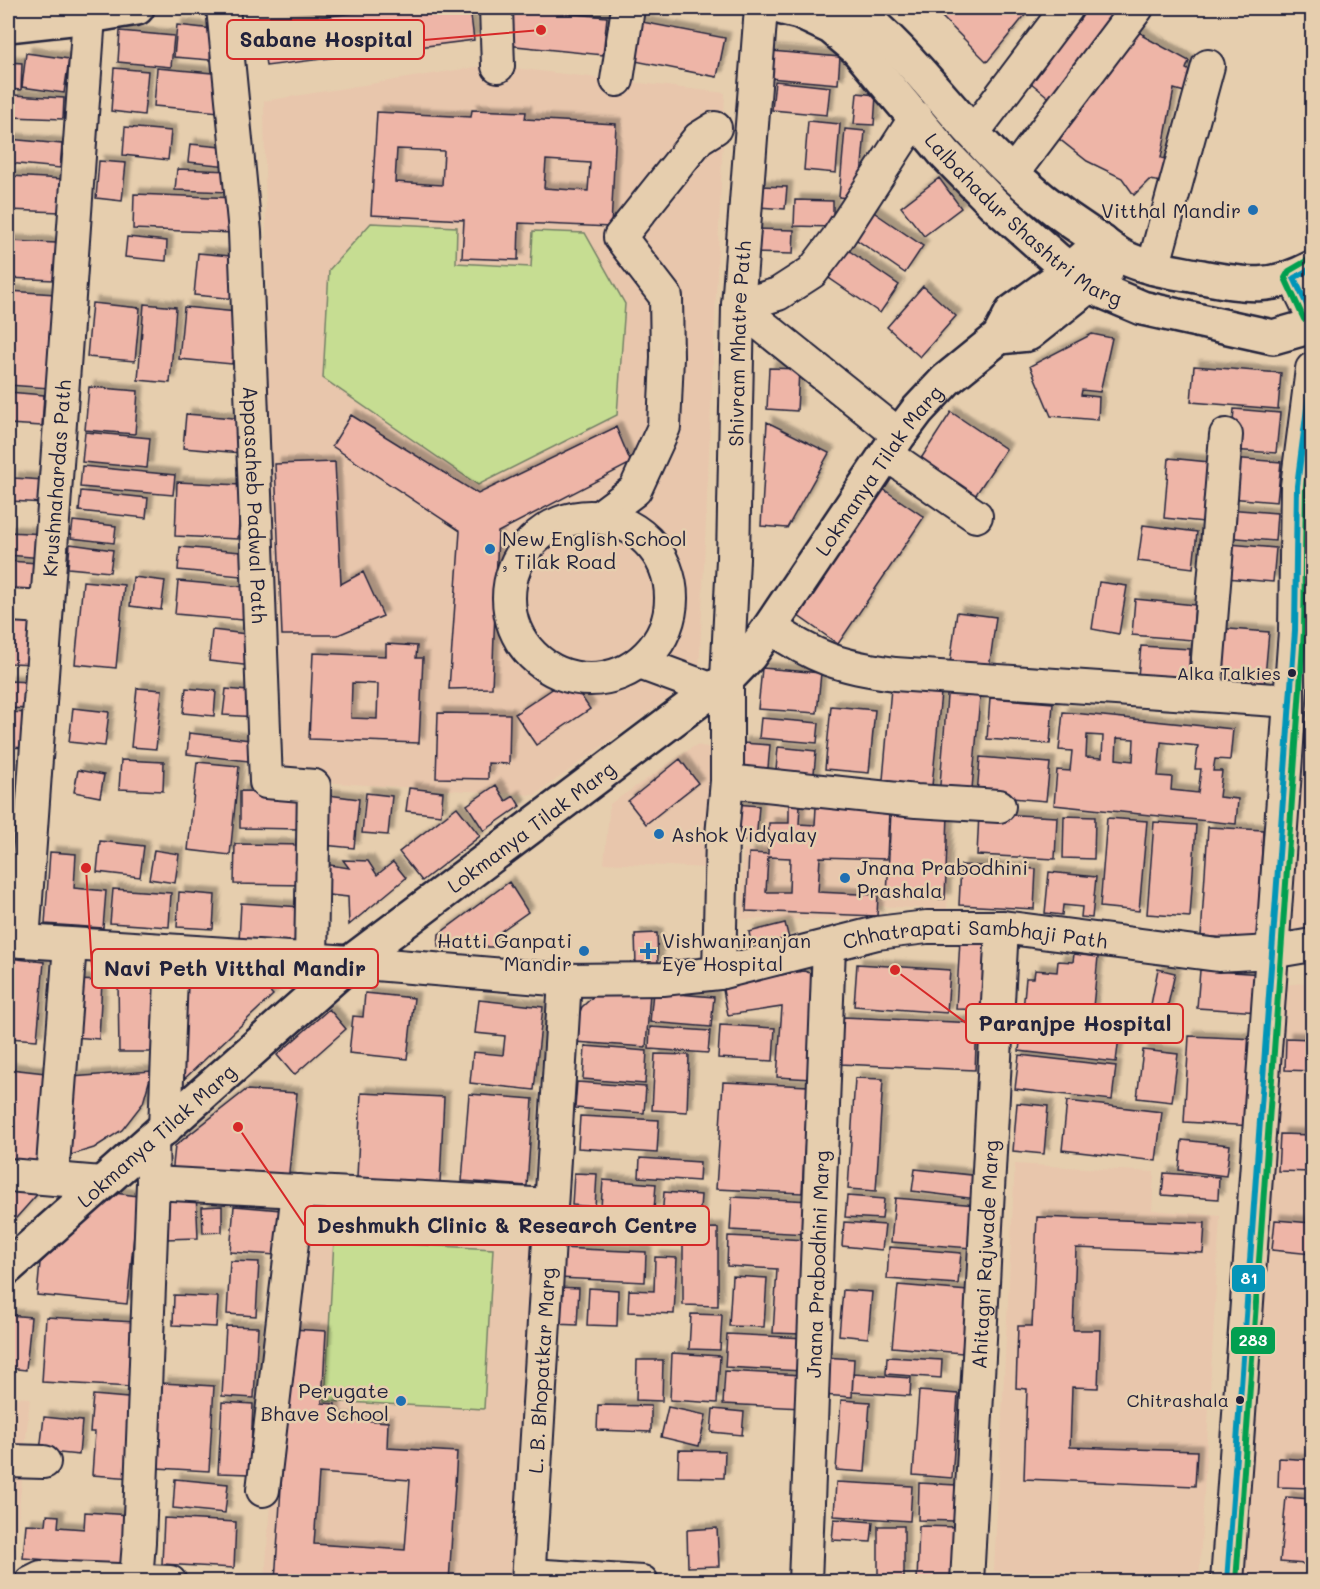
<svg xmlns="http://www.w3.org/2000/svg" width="1320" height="1589" font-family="Mali,sans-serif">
  <defs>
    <filter id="shadow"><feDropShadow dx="5.5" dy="-5.5" stdDeviation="1.5" flood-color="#0004"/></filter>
  </defs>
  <rect width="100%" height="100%" fill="#e6ceae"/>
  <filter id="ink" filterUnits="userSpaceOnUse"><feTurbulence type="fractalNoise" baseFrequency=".0167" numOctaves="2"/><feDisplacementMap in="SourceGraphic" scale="12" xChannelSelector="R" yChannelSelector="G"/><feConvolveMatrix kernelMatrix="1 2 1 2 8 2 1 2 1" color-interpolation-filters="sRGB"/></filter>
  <g filter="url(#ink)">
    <path fill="#e8c6ac" d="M488,65l237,28 -26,583 -164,119 -250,-15 -16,-357 -5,-322z
      M1312,535v400l-32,9 18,-281z
      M696,745l11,2 7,7 -4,114 -106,-5 6,-59z
      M764,801l188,11 -5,98 -67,-4 -1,14 -139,-1 3,-70 18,1z
      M1312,982v599l-68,1 41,-597z
      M1015,1164l139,8 -2,38 68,6 -21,364 -205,-9z
      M288,1206l249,15 -23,360 -249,1z
      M8,1397l22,1 -18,183 -4,1z"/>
    <path fill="#c6dd92" stroke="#748066" stroke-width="1.5" d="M371,223l86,4 -1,36 75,4 2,-36 52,2 40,71 -8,111 -139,70 -155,-107 6,-108z
      M334,1240l159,9 -9,160 -159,-8z"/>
    <path fill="#eeb5a7" stroke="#22223b" stroke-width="1.5" fill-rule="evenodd" filter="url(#shadow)" d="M397,8h73l4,32 -208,26 -5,-42z
      M509,8l98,9 -4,38 -97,-10z
      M933,8h84l9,6 -39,48z
      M1082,8h20l16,12 -65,81 -28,-23z
      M632,20l93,18 -8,39 -92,-18z
      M177,25l36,4 -3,31 -36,-3z
      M120,31l54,5 -3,31 -53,-5z
      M1137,31l7,4 -1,1 46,25 -3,8 6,3 -4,21 -14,-4 -13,69 13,3 -5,22 -20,-3 -15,15 -12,-17 -35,-17 -29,-23z
      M771,51l69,6 -2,27 -69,-6z
      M26,53l43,6 -5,34 -42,-6z
      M8,62l14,1 -1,27 -13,-1z
      M114,68l34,3 -4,44 -33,-4z
      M157,68l66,6 -3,38 -66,-6z
      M775,81l55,6 -3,28 -55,-5z
      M857,93l19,2 -2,30 -20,-1z
      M13,95l51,3 -1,21 -51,-2z
      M472,110l54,2 -1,7 91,5 -5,103 -92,-4 -1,37 -56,-2 2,-38 -93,-5 6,-103 94,5zM397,149l47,2 -2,34 -47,-3zM546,160l44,3 -2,28 -44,-3z
      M808,121l32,3 -4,49 -32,-3z
      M125,127l46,4 -3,29 -45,-5z
      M845,129l20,2 -6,68 -20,-2z
      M8,139l54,5 -2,24 -52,-5z
      M190,144l41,4 -2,18 -41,-4z
      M99,161l27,2 -4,38 -26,-3z
      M177,169l53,2 -1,21 -54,-2z
      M10,176l53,3 -2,33 -53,-2z
      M939,178l22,30 -37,28 -23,-29z
      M760,186l27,1 -2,22 -26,-2z
      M134,194l102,4 -2,35 -101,-4z
      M795,200l38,1v26l-39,-1z
      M872,211l51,35 -18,27 -51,-35z
      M754,229l40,1 -1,24 -40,-1z
      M127,237l40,4 -1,20 -41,-4z
      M8,241l48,2 -2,37 -46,-2z
      M845,248l54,37 -19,28 -54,-37z
      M198,253l43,4 -4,42 -43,-4z
      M923,286l33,30 -36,41 -33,-30z
      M8,291l48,3 -7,94 -41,-3z
      M92,303l48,5 -5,53 -48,-4z
      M144,304l32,3 -6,76 -32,-3z
      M184,307l53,5 -5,52 -53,-5z
      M1092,334l20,4 -12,54 -18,-2 -1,5 18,2 -1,23 -47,-4 -21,-50z
      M1194,366l87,7 -3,36 -87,-7z
      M769,368l30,1 -2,42 -30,-2z
      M89,387l49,4 -3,43 -50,-4z
      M8,392l36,3 -2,31 -34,-2z
      M1234,409l46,4 -4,40 -45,-3z
      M951,412l55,37 -31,47 -55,-36z
      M186,414l59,5 -4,34 -58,-5z
      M351,415l127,79 138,-67 15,36 -133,69 -6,156 -43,1 11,-158 -128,-85z
      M767,422l62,31 -42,75 -26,-2z
      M85,432l65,6 -3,30 -65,-6z
      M1169,458l40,4 -5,60 -40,-4z
      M1232,458l49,4 -4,40 -48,-4z
      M335,462l6,122 22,-12 20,44 -45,19h-56l-7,-171z
      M82,466l93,9 -2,20 -93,-8z
      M13,478l31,2 -1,23 -32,-2z
      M177,482l64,3 -3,54 -63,-3z
      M880,487l44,30 -86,127 -44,-31z
      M81,491l67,7 -2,20 -67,-7z
      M1227,509l50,4 -2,28 -50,-4z
      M73,521l43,5 -2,17 -43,-5z
      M1143,525l54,7 -4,36 -55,-7z
      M8,532l37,2 -2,24 -35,-3z
      M70,544l43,6 -3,22 -42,-4z
      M1229,544l47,4 -3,34 -47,-4z
      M180,547l73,6 -2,24 -73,-7z
      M8,561l30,2 -2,31 -28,-2z
      M133,577l32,4 -4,29 -31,-4z
      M83,581l41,4 -8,83 -41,-4z
      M178,581l68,6 -3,33 -68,-6z
      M1099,582l28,4 -8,48 -27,-5z
      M1135,599l60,6 -3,35 -60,-5z
      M957,612l39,5 -8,59 -39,-5z
      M12,617l29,1 -2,46 -29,-1z
      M1216,628l53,4 -5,56 -53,-4z
      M212,630l43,5 -3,31 -43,-5z
      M386,644l31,2 -1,12h7l-4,85 -110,-4 4,-86 73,3zM352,683l26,1 -1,35 -26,-1z
      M1141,646l49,3 -2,31 -50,-4z
      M762,668l59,5 -4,40 -59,-4z
      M569,678l21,31 -54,36 -21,-31z
      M8,681l24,1 -1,27 -23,-1z
      M948,683l33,3 -10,114 -32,-3z
      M137,688l25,2 -6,59 -25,-2z
      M186,688l30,3 -2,25 -31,-3z
      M891,688l50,5 -10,103 -49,-5z
      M226,689l33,3 -2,25 -34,-2z
      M990,698l63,5 -3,41 -63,-5z
      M831,706l44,4 -6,63 -44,-4z
      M73,708l36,4 -4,34 -36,-4z
      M8,712l21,1 -1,35 -20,-1z
      M1063,712l170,17 -3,31 -15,-1 -2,12h9l-3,26 19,2 -2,25 -182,-19 3,-35 13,1 2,-20 -13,-1zM1087,735l16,1 -1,22 -16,-1zM1117,738l17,1 -1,22 -17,-2zM1161,742l37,4 -3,23h6l-3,24 -27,-3 1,-13 -14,-1z
      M438,713l72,1 -1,50 -21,-1v16l-52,-1z
      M761,718l58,5 -2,20 -58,-5z
      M189,733l70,8 -2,21 -70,-8z
      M742,743l28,2 -3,34 -28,-2z
      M778,747l38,4 -3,33 -38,-3z
      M980,757l70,6 -4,38 -69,-6z
      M680,759l18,24 -52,41 -18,-23z
      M121,760l43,2 -1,29 -44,-2z
      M197,762l42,4 -9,89 -42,-5z
      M78,770l26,5 -4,22 -26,-5z
      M496,785l10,16 8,-5 6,10 -36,25 -17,-26z
      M409,788l34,4 -2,23 -35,-4z
      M240,791l63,1 -1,37 -62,-1z
      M366,793l26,3 -4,39 -26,-2z
      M8,794l15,1v26h-15z
      M328,795l31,4 -5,49 -31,-3z
      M736,804l23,2 -3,36 -23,-2z
      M789,805h11l-1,19 16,1 1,-18 73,4 -2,48 -67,-2 -2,35 60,3 -1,21 -131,-5 3,-58 19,1 1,-31h20zM768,857l22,1 -1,34h-23z
      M457,807l23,29 -58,45 -23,-29z
      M891,811l57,3 -3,85 -58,-2z
      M979,813l78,4 -2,42 -78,-4z
      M1064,816l31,1 -1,42 -31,-1z
      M1107,818l40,3 -8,90 -39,-4z
      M1154,822l42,3 -6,92 -43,-3z
      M1208,827l55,3 -6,110 -56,-4z
      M100,841l44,5 -4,31 -43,-5z
      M235,844l72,1 -1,40 -72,-1z
      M154,850l25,4 -4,29 -26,-4z
      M50,852l26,2 -2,34 32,3 -3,37 -58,-4z
      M8,860h8l-1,47h-7z
      M343,860l25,1 9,14 16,-13 13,16 -57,47 -1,-28 -29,-3 5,-30 25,4z
      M961,865l75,4 -2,40 -75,-4z
      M1049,872l47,5 -4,41 -11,-1 1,-10 -19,-2 -1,10 -17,-2z
      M509,882l19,30 -31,22 -2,13h-57l1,-13z
      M113,889l58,4 -2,34 -59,-4z
      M179,892l36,3 -2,34 -36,-2z
      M241,903l61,4 -2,37 -61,-3z
      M785,923l4,16 -37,9 -3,-16z
      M657,933l1,31 -22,1 -1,-31z
      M960,940l32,2 -3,68 -33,-1z
      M1074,954l24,3 -6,60 -69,-7 3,-32h8l1,-8 22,2 1,-11 15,1z
      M8,958l36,4 -7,78 -29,-2z
      M857,964l93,6 -3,43 -93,-7z
      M1158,969l17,4 -11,50 -16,-3z
      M1200,970l63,4 -3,38 -63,-4z
      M804,971l12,4 -4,104 -35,-2 5,-70 -54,8 -6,-30z
      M76,980l26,1 -3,58 -26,-2z
      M157,980l1,72h-39l-1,-71z
      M184,982l80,3 9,10 -92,87z
      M598,992h52l-4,55 -71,-5 2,-23 5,-12z
      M653,992l61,5 -3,30 -61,-5z
      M365,993l49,5 -7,61 -58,-6 4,-37 10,1z
      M479,1000l64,7 -9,83 -64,-7 3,-31 30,3 2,-19 -30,-3z
      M329,1009l17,20 -52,46 -17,-20z
      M1023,1016l97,12 -4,34 -97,-11z
      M843,1017l134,6 -2,47 -135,-6z
      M720,1025l55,3 -2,33 -55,-3z
      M650,1027l60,4 -2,22 -59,-4z
      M1189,1036l68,3 -4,87 -69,-4z
      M1286,1038l26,1v32l-27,-1z
      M585,1046l62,5 -2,33 -62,-5z
      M1143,1050l35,4 -6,48 -35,-4z
      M655,1054l34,1 -2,57 -35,-2z
      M1019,1055l97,11 -4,34 -97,-11z
      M10,1069l44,5 -11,95 -35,-4v-70z
      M152,1071l-9,32 -21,27 -28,18 -33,10 10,-81z
      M855,1078l28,1 -7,112 -28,-2z
      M577,1082l69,5 -2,26 -69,-5z
      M723,1082l85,4 -6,107 -86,-4z
      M246,1090l51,3 -9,89 -116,-7 3,-29z
      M361,1093l83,4 -4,85 -83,-4z
      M469,1094l64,5 -6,87 -65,-5z
      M1067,1101l95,11 -6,49 -94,-11z
      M1017,1103l31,3 -4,48 -31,-3z
      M580,1116l79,4 -2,33 -79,-5z
      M1280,1134l32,1v37l-34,-1z
      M1182,1140l48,5 -4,31 -47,-6z
      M640,1158l60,4 -1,19 -60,-4z
      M915,1169l65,7 -3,23 -65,-8z
      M574,1173l23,1 -2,33 -23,-2z
      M1164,1173l55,4 -1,22 -56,-4z
      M603,1180l53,4 -2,26 -53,-3z
      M8,1186l34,3 -34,38z
      M196,1192l2,46 -34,1 -2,-46z
      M664,1192l37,3 -2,27 -37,-3z
      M114,1193l24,3 -11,108 -90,-9 3,-32z
      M847,1196l37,3 -2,20 -37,-2z
      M732,1197l79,4 -2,33 -79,-4z
      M895,1198l81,7 -4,43 -81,-6z
      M222,1206v26l-19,1 -1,-26z
      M234,1206l47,4 -4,45 -47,-3z
      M1037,1217l168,6 -2,30 -127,-5 -3,82h27l-2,58 -26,-1 -2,60 127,4 -2,35 -171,-7 3,-90 -11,-1 2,-62h14z
      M1275,1220l37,3v31l-40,-4z
      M844,1222l41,3 -3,25 -40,-4z
      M718,1228v78l-35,-1v-76z
      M728,1236l79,4 -5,94 -29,-1 4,-64 -50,-3z
      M889,1247l72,6 -3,31 -71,-5z
      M559,1248l87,4 -1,30 -87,-4z
      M655,1257l22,1 -3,56 -46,-2 1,-22 25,1z
      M230,1261l29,1 -3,54 -29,-2z
      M732,1276l35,2 -3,49 -35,-1z
      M898,1285l70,6 -6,62 -70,-6z
      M554,1287l25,1 -2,37 -24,-1z
      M589,1288l29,2 -1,36 -30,-1z
      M843,1290l29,2 -4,46 -29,-3z
      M174,1295l44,2 -2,30 -43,-2z
      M691,1314l31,1 -2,35 -31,-1z
      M8,1315l23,2 -5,53 -18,-2z
      M46,1317l89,5 -4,65 -89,-5z
      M226,1326l32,1 -4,71 -32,-2z
      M291,1329l35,2 -4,72 13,1v14l53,4 -1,26 70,4 -8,130h-174zM319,1473l91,7 -5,70 -91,-6z
      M727,1334l78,4 -2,33 -78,-4z
      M672,1353l48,3 -3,47 -47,-3z
      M823,1357l31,2 -2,38 -31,-2z
      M887,1357l55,3 -1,18 -55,-4z
      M637,1360h26l-1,41 -26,-1z
      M725,1371l78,4 -1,33 -79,-4z
      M853,1374l58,4 -1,18 -58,-4z
      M162,1383l52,3 -5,85 -52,-3z
      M919,1391l39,3 -6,84 -39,-3z
      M93,1395l46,4 -5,79 -42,-3 3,-43h-5z
      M841,1400l29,2 -5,70 -29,-2z
      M222,1402l31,2 -3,70 -32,-1z
      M598,1405l53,1v26l-54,-2z
      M668,1407l38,8 -7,31 -38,-9z
      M713,1409l31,3 -2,23 -31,-3z
      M44,1417l38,4 -3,34 -39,-4z
      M679,1450l46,1 -1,27 -46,-1z
      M1279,1458l33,2v28l-34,-1z
      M175,1479l53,5 -3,29 -52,-5z
      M836,1482l76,4 -2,35 -76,-5z
      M919,1483l37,2 -1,36 -37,-1z
      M1286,1497l24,2 -5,65 -25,-2z
      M85,1512l45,3 -4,51 -103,-8 3,-34 20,1 1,-10 12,1 -1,11 26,2z
      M164,1518l72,4 -2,46 -72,-4z
      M834,1519l39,3 -2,20 -39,-2z
      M878,1526h26v52h-26z
      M919,1526l38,1 -2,55h-38z
      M717,1528l2,38 -31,1 -1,-37z"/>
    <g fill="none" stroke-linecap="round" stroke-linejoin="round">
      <g stroke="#22223b" stroke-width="36">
        <g id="minor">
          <path id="s1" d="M223,8l22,224 21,550 48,4 -3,174"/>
          <path d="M496,8l2,58"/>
          <path d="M617,80l11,-72"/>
          <path d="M973,133l94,-125"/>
          <path d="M1012,174l125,-166"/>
          <path d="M1153,268l55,-202"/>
          <path d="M1294,278l18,37"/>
          <path d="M738,306l40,-12 34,-22 25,-33 79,-122"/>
          <path d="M738,306l161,129"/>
          <path d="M886,454l90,62"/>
          <path d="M599,517l36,-27 29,-63 3,-70 -1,-60 -46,-60 79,-99 16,-10"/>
          <circle cx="590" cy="598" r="81"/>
          <path d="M8,605l39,2"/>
          <path d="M770,627c44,31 72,40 125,47l395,27"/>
          <path d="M640,663l73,27"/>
          <path d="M1205,695l21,-260"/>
          <path d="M727,781l189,20 83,5"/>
          <path id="s2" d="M8,940l343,22 214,18 98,-1 56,-6 158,-40 50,-6h75l216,28 53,-3 41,-7"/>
          <path id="s3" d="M23,941l66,-925"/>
          <path id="s4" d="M719,973l3,-137 5,-55v-102l6,-120 5,-253 23,-298"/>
          <path d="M165,1129l7,-177"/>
          <path d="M8,1175l93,8"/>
          <path d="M52,1178l18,-233"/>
          <path d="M153,1183l398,22"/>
          <path d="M8,1461l36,1"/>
          <path d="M263,1490l35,-299"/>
          <path d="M529,1575l113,7"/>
          <path d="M136,1580l3,-38 14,-359 -1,-44"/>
          <path d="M31,1582l10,-5 129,5"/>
          <path id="s5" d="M528,1582l37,-602"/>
          <path id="s6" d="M805,1582l24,-636"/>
          <path id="s7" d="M967,1582l35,-655"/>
          <path d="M1227,1582l68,-951 2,-145 15,-117"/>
        </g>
      </g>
      <g stroke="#22223b" stroke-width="38">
        <g id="major">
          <path id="s8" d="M783,8l16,4 32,15 26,22 89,106 47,48 64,57 33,26 52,22 131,29 39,-11"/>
          <path d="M852,8c47,35 81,81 120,124 35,40 76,75 121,104 10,7 19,15 30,21 24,12 53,15 79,20 44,8 69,13 110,-9"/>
          <path d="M8,25l81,-9 48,-8"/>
          <path d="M999,337l29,-3 78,-62"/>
          <path id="s9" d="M8,1267l343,-305 376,-283 23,-24 20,-28 129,-192 18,-24 29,-31 53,-43 13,-25 58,-42 32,-28"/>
        </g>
      </g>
      <use href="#minor" stroke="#e6ceae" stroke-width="32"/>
      <use href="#major" stroke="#e6ceae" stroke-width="33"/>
      <g stroke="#e6ceae" stroke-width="10">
        <path id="bus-1" d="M1312,268l-18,10 18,37
          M1227,1582l68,-951 2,-145 15,-117"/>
      </g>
      <g stroke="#e6ceae" stroke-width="10">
        <path id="bus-2" d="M1304,319l-19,-41 4,-7 19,-11
          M1236,1582l68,-950 2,-145 6,-51"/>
      </g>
      <use href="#bus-1" stroke="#0595b8" stroke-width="6"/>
      <use href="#bus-2" stroke="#029f50" stroke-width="6"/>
    </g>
  </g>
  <g fill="#1f6fb2" stroke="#e6ceae" stroke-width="2">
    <circle cx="1253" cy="210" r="6"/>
    <circle cx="490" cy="549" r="6"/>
    <circle cx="659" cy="834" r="6"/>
    <circle cx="845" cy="878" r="6"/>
    <circle cx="584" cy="951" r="6"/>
    <path d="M645 942h6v6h6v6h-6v6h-6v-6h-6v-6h6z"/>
    <circle cx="401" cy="1401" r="6"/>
  </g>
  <g fill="#22223b" stroke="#e6ceae" stroke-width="2">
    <circle cx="1292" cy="673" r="5"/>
    <circle cx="1240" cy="1400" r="5"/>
  </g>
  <g text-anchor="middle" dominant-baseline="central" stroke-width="5" stroke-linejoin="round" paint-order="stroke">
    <g font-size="18" fill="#22223b" stroke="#e6ceae" text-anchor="end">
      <text x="1281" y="673">Alka Talkies</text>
      <text x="1229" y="1400">Chitrashala</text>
    </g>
    <g font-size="20" fill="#22223b" stroke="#e6ceae" text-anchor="start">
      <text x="1241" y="210" text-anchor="end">Vitthal Mandir</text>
      <text x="502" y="538">New English School<tspan x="502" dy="23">, Tilak Road</tspan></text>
      <text x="671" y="834">Ashok Vidyalay</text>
      <text x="857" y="867">Jnana Prabodhini<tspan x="857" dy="23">Prashala</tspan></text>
      <text x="572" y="940" text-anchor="end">Hatti Ganpati<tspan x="572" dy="23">Mandir</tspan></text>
      <text x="662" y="940">Vishwaniranjan<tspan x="662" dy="23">Eye Hospital</tspan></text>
      <text x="389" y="1390" text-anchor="end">Perugate<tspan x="389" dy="23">Bhave School</tspan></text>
    </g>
    <g font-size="20" fill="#22223b" stroke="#e6ceae">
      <text stroke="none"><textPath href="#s8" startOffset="326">Lalbahadur Shashtri Marg</textPath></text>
      <text stroke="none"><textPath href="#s4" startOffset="630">Shivram Mhatre Path</textPath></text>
      <text stroke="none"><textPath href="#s9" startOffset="1188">Lokmanya Tilak Marg</textPath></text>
      <text stroke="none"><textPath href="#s3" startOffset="464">Krushnahardas Path</textPath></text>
      <text stroke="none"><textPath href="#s1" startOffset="498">Appasaheb Padwal Path</textPath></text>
      <text stroke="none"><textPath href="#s9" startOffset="684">Lokmanya Tilak Marg</textPath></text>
      <text stroke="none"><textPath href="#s2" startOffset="974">Chhatrapati Sambhaji Path</textPath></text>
      <text stroke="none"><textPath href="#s9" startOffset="198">Lokmanya Tilak Marg</textPath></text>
      <text stroke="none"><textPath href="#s7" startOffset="328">Ahitagni Rajwade Marg</textPath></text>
      <text stroke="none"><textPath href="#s6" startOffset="318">Jnana Prabodhini Marg</textPath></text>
      <text stroke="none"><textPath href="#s5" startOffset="212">L. B. Bhopatkar Marg</textPath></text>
    </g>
  </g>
  <path fill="none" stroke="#d62828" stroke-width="2" d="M541 30L424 40M86 868L92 969M895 970L966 1023M238 1127L305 1226"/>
  <g fill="#d62828" stroke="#e6ceae" stroke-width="2">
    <circle cx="541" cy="30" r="6"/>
    <circle cx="86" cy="868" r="6"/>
    <circle cx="895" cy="970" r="6"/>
    <circle cx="238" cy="1127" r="6"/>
  </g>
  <g fill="#e6ceae" stroke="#d62828" stroke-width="2">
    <rect x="227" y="20" width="197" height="39" rx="6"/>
    <rect x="92" y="949" width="286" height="39" rx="6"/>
    <rect x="966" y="1004" width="217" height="39" rx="6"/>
    <rect x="305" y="1206" width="404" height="39" rx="6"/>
  </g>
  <g font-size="21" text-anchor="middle" font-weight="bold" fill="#22223b">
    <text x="326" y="47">Sabane Hospital</text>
    <text x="235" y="976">Navi Peth Vitthal Mandir</text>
    <text x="1075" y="1031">Paranjpe Hospital</text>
    <text x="507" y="1233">Deshmukh Clinic &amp; Research Centre</text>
  </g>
  <g stroke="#e6ceae" stroke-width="2">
    <rect x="1231" y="1264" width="35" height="29" rx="6" fill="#0595b8"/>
    <rect x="1230" y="1326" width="46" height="29" rx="6" fill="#029f50"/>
  </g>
  <g font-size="16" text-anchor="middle" font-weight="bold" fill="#fff">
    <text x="1249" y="1284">81</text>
    <text x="1253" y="1346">283</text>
  </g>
  <rect width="1320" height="1589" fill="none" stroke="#e6ceae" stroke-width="30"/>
  <rect x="15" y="15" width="1290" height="1559" fill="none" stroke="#22223b" stroke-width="2" filter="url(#ink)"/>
</svg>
